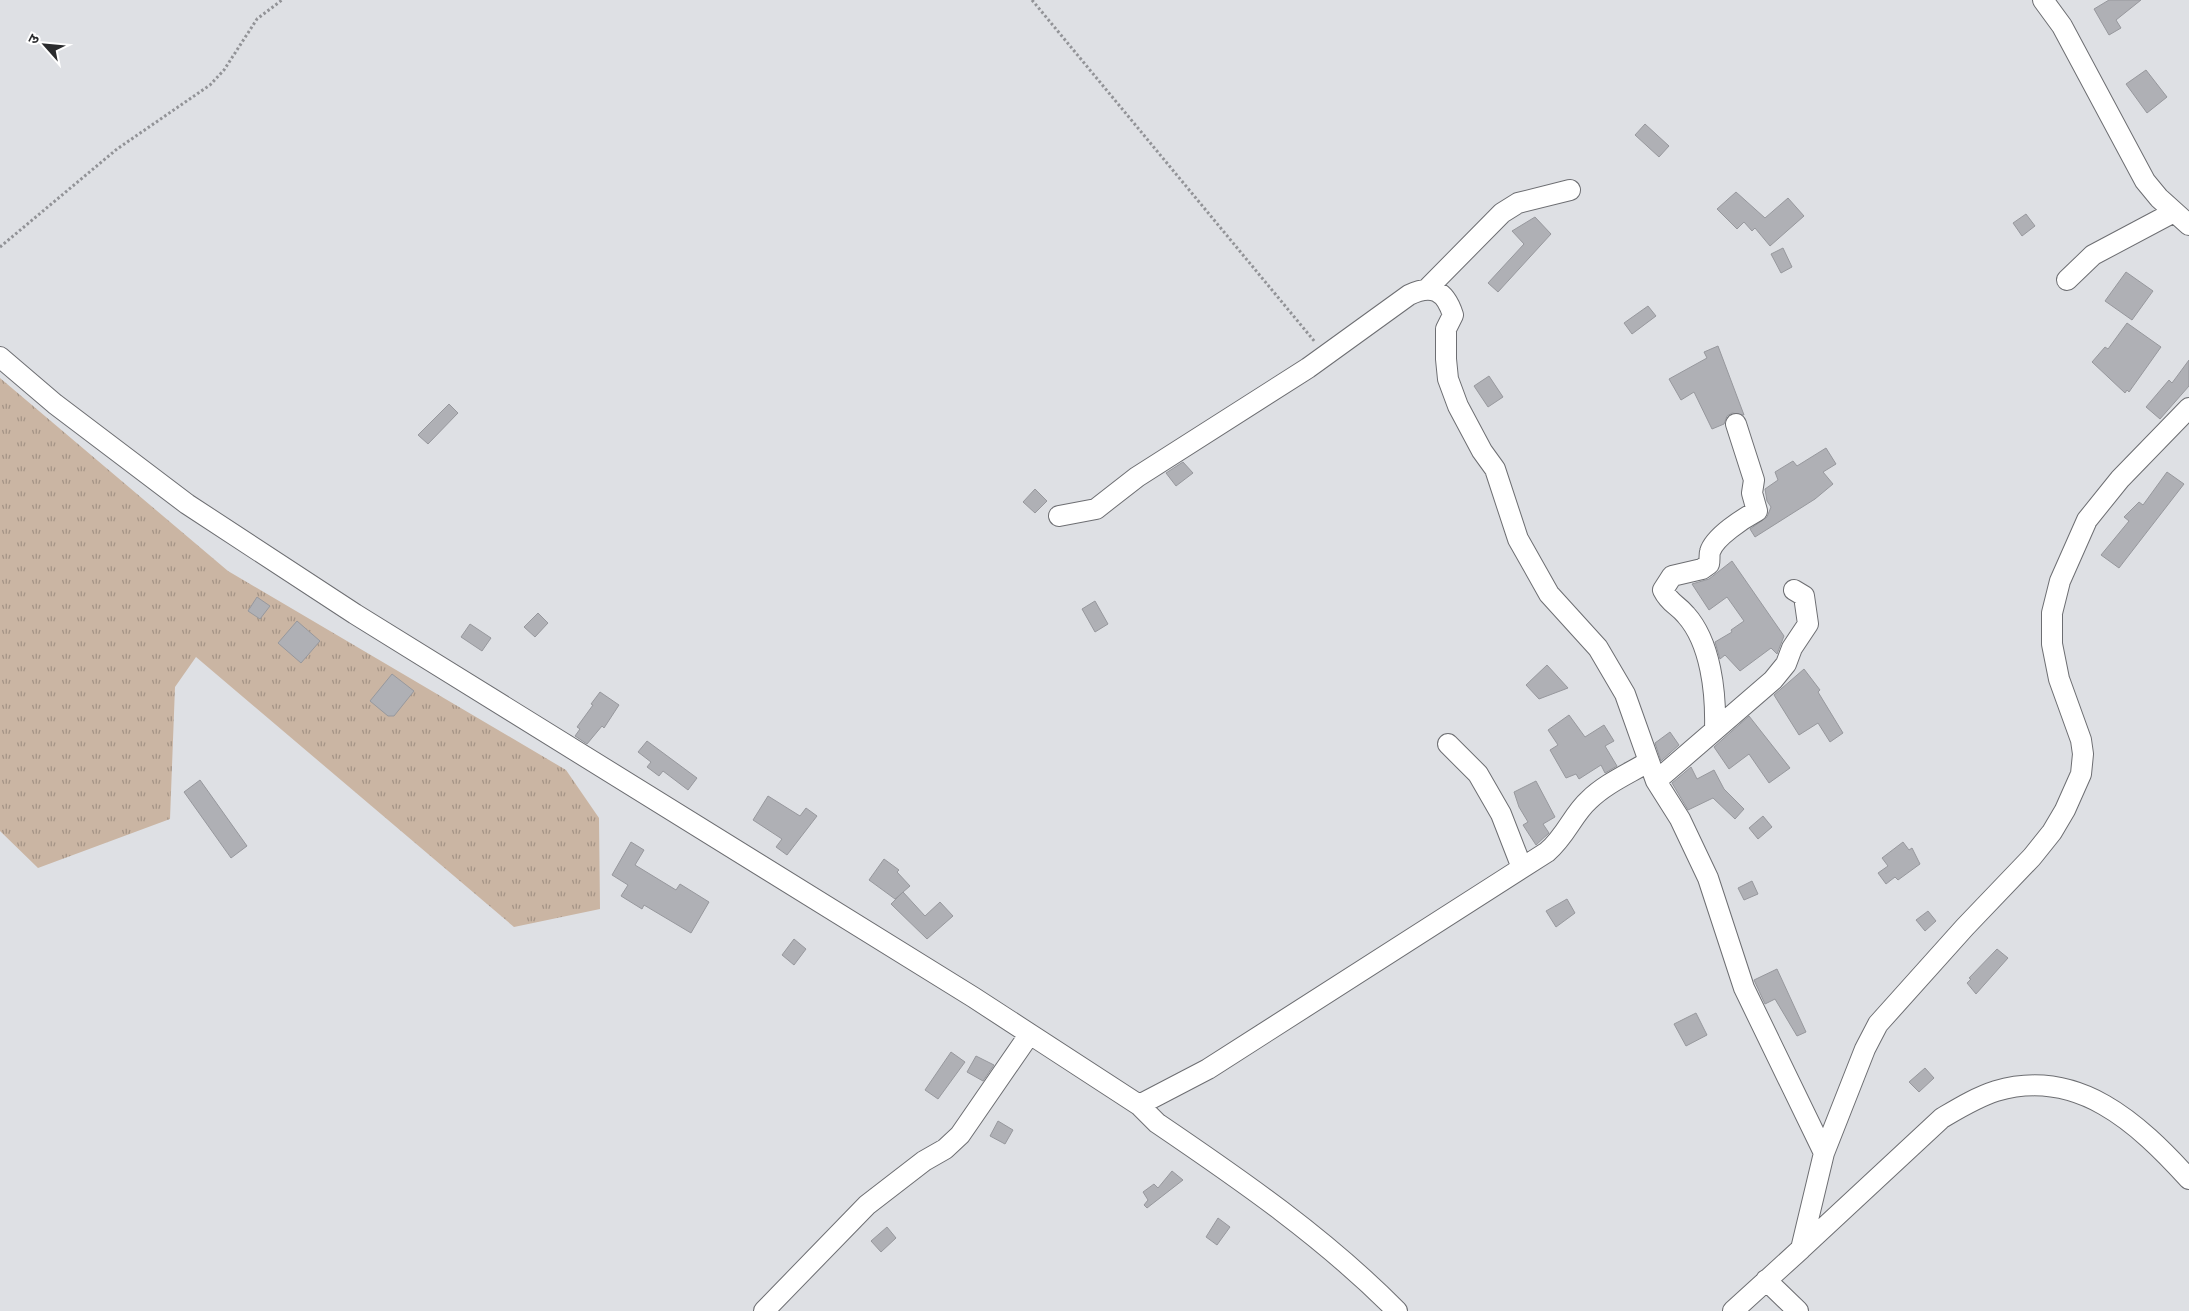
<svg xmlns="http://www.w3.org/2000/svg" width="2189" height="1311" font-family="Manrope,'Noto Sans Devanagari',sans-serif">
  <defs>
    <pattern id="grass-tufts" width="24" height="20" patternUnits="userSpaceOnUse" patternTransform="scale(1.25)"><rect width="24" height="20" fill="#cab5a3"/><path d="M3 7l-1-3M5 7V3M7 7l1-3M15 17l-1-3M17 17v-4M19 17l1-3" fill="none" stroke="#a49385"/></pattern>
  </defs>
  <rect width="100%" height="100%" fill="#dee0e4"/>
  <path fill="url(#grass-tufts)" d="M0,378l228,193 338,199 33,48 1,91 -86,18 -318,-270 -21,30 -5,132 -132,49 -38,-37z"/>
  <path fill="#afb0b5" stroke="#97989d" d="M2109,0h32l-25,20 5,8 -12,7 -15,-26z
    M2146,70l21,27 -20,16 -21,-29z
    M1645,124l24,22 -10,11 -24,-22z
    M1736,192l29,26 23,-20 16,18 -34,30 -15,-18 -3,3 -8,-9 -7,7 -20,-20z
    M2026,214l9,12 -13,10 -9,-13z
    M1535,217l16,17 -53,58 -10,-9 36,-39 -12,-13z
    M1783,248l9,19 -11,6 -10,-19z
    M2126,272l27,19 -21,29 -27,-19z
    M1648,306l8,10 -24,18 -8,-11z
    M2127,323l34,24 -32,45 -2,-2 -2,3 -33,-31 13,-15 3,2z
    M1718,346l26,69 -12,-2 -5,3 -3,8 -12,5 -18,-37 -13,8 -12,-21 38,-21 -3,-6z
    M2189,360v26l-29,33 -14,-12 23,-27 3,3z
    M1489,376l14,21 -15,10 -14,-21z
    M449,404l9,9 -30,31 -10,-9z
    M1826,448l10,16 -13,8 10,12 -18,15 -60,38 -5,-8 17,-12 4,-10 -4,-6 -2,-12 13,-9 -3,-8 18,-11 4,5z
    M1183,462l10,11 -17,13 -10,-13z
    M2167,472l17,12 -65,84 -18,-13 28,-34 -5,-4 15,-15 4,3z
    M1035,489l12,12 -12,12 -12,-11z
    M1732,561l52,75 -7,18 -6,-6 -31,23 -15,-16 -5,4 -5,-17 17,-10 -1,-2 13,-9 -17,-24 -18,13 -17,-26 17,-5z
    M257,597l13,9 -10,13 -12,-8z
    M1095,601l13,23 -13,8 -13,-23z
    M538,613l10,10 -13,14 -11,-10z
    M297,621l23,20 -19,22 -23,-20z
    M470,624l21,14 -9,13 -21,-14z
    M1547,665l21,23 -29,11 -13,-14z
    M1804,669l16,21 -2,2 25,41 -13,9 -12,-19 -19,12 -25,-40z
    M392,674l22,17 -20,25h-6l-18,-15z
    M600,692l19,13 -15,23 -2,-2 -15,18 -12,-8 5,-7 -3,-2 16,-22 -2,-1z
    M1569,715l16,22 19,-12 10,16 -9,5 12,20 -12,7 -4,-8 -22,14 -3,-5 -10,4 -16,-28 8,-5 -10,-15z
    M1749,716l41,52 -21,15 -20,-29 -20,15 -15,-22z
    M1670,732l9,13 -18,16 -6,-18z
    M647,741l50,37 -9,12 -25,-19 -4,5 -12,-9 4,-5 -13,-10z
    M1691,767l6,12 17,-9 10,19 20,20 -9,10 -22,-21 -25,12 -16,-27z
    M200,780l47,66 -16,12 -47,-66z
    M1536,781l19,36 -12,7 6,9 -13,12 -13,-20 5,-3 -9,-15 -5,-15z
    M768,796l32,20 6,-8 11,8 -30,39 -11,-8 6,-8 -29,-19z
    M1763,816l9,11 -14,12 -9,-11z
    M631,842l13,8 -9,15 41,25 4,-6 29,18 -18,31 -47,-28 -2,4 -21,-13 7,-11 -16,-10z
    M1903,842l6,8 3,-2 8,16 -22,16 -3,-3 -9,7 -8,-11 10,-7 -6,-8z
    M884,859l15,11 -2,2 13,14 -15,13 -26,-19z
    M1752,881l6,13 -14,6 -6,-12z
    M903,892l22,24 15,-14 13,14 -26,23 -36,-35z
    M1567,899l8,14 -19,14 -10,-16z
    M1928,911l8,10 -11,10 -9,-11z
    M794,939l12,10 -12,16 -12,-10z
    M1997,949l11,9 -32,36 -9,-11 4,-4 -2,-1z
    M1777,969l29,63 -9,4 -22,-37 -10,5 -11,-24z
    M1696,1013l11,22 -21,11 -12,-22z
    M951,1052l14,10 -27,37 -13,-9z
    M976,1056l18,9 -11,16 -16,-9z
    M1925,1068l9,10 -15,14 -10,-10z
    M998,1121l15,9 -8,14 -15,-8z
    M1172,1171l11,9 -36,28 -3,-3 4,-5 -5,-8 11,-8 4,4z
    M1218,1218l12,9 -13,18 -11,-8z
    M887,1227l9,11 -15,14 -10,-11z"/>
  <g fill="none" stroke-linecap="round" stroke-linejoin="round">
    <g stroke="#6d6e72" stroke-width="22">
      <path id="street" d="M2043,0l19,26 83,155 14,17 30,27
        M2067,280l26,-25 81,-43
        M1427,289l75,-76 16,-10 52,-13
        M0,357l55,47 132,100 168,110 618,383 166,108 18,18c84,57 168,115 240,188
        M1059,516l37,-7 41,-32 171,-109 101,-73c23,-11 36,-5 44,20l-7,14v30l2,20 10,27 24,45 13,18 23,70 31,55 49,54 27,46 31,87 24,38 28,59 36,110 80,165
        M1715,729c1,-36 -4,-86 -29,-114 -9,-11 -16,-11 -23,-25l9,-14 30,-7 7,-5c1,-4 0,-9 1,-12 4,-15 34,-34 47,-41l-5,-18 2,-13 -18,-56
        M1448,744l30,30 23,40 21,54
        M1656,781l117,-101 13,-16 6,-16 16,-24 -4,-28 -10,-6
        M1139,1105l69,-36 339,-217c19,-16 26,-38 42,-52 16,-16 39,-26 59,-38
        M1801,1249l141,-131c17,-10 35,-21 54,-27 82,-24 142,32 193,88
        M1766,1280l32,31
        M764,1311l103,-106 57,-44 21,-12 15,-14 69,-100
        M1733,1311l68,-62 23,-96 41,-104 13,-25 87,-97 67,-70 20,-25 13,-22 16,-36 2,-20 -2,-14 -22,-61 -7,-35v-31l8,-32 27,-61 33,-41 69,-71"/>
    </g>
    <path stroke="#929397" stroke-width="3" stroke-dasharray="2.5 2.5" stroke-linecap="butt" d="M1032,0l283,342
      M0,247l117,-98 93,-64 14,-15 33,-51 25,-19"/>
    <use href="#street" stroke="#fff" stroke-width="20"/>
  </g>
  <g transform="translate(45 45) rotate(297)" stroke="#ffffff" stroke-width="4" paint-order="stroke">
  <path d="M0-4L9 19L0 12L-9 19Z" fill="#2a2b2d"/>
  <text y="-8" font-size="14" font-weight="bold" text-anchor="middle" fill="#2a2b2d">उ</text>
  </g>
</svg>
